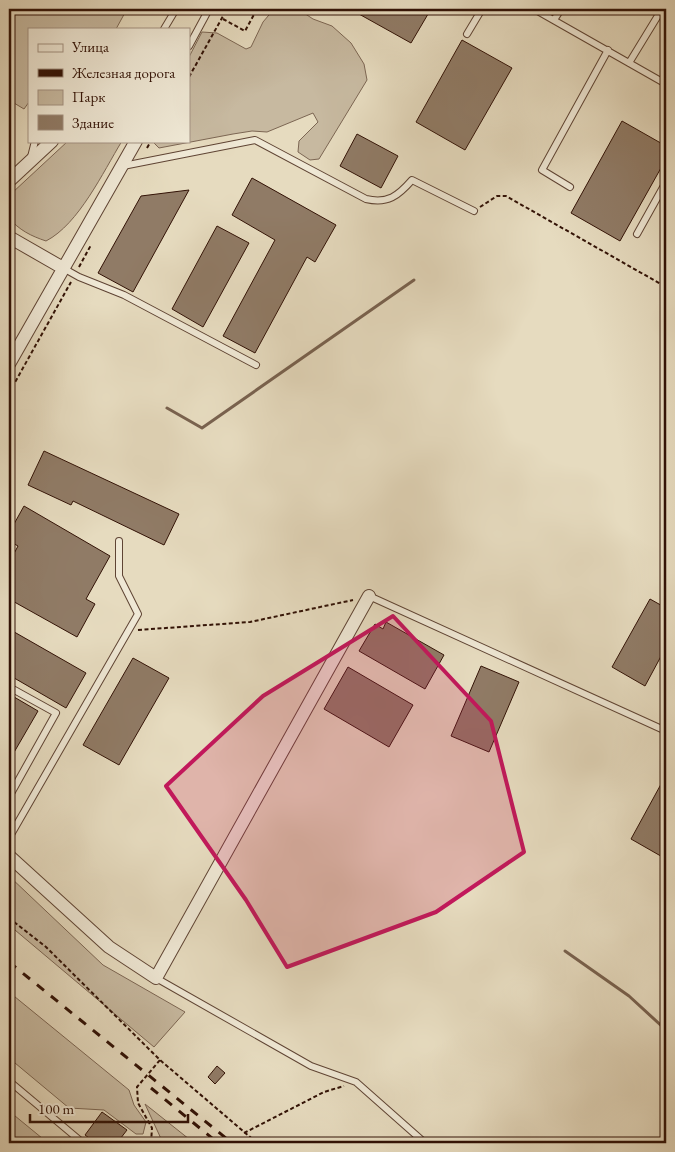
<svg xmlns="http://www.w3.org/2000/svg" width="675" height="1152" font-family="'EB Garamond',serif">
  <rect width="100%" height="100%" fill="#e6dbbf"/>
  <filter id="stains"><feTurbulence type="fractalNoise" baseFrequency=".004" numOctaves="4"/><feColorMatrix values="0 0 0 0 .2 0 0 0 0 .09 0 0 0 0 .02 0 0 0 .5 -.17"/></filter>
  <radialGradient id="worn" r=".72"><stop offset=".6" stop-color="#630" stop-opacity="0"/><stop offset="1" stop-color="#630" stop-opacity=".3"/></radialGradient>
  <path fill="#c7b9a0" stroke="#7c6653" d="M9,9h118l-11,20h-87v73l-5,7 -15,-9z
    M274,9h24l15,10 19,7 19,17 13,21 3,16 -48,79 -9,1 -12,-8 1,-11 19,-19 -5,-9 -46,19 -15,-1 -19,3 -74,14 -7,-7h37v-84l13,-25 15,1 29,16 5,-2 12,-25z
    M68,141h54c-19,31 -43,83 -76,100 -15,-5 -27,-11 -37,-23l3,-25z
    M9,876l94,89 82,47 -31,35 -145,-122z
    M9,992l120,98 5,15 12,17 -3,12h-7l-32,-24 -35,-2 -60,-50z
    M145,1104l49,39h-31z
    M9,1111l39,32h-39z"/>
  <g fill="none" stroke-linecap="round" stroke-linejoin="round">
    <path stroke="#79624f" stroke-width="3" d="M167,408l35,20 212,-148
      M565,951l64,45 37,34"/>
  </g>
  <path fill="#907b66" stroke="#321206" d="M350,9h81l-20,34z
    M462,40l50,28 -47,82 -49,-28z
    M622,121l44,25v13l-46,82 -49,-28z
    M357,134l41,22 -17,32 -41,-22z
    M252,178l84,47 -21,37 -8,-5 -52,96 -32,-17 52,-96 -43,-25z
    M189,190l-56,102 -35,-19 43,-77z
    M217,226l32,17 -46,84 -31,-18z
    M44,451l135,63 -15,31 -91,-44 -2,4 -43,-20z
    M24,506l86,50 -24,43 9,5 -18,33 -68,-38v-36l9,-17 -9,-5v-8z
    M650,599l16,9v39l-21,39 -33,-19z
    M386,622l58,33 -19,34 -66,-38 16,-27 8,5z
    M9,629l77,44 -20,35 -57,-33z
    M133,658l36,20 -50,87 -36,-20z
    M481,666l38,16 -30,70 -38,-16z
    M348,667l65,38 -24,42 -65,-38z
    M9,694l29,17 -29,50z
    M666,775v84l-35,-20z
    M217,1066l8,7 -10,11 -7,-7z
    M102,1112l25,18 -10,13h-21l-11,-8z"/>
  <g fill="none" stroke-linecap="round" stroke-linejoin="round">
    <g stroke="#5f4434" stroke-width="8">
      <path id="service" d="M534,9l132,75
        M554,20l7,-11
        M164,29l12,-20
        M467,34l15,-25
        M189,46l20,-37
        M629,63l33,-54
        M31,157l4,-16
        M123,166l132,-26 111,59c22,5 32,-3 46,-19l62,31
        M570,187l-28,-17 66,-120
        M637,234l29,-52
        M63,268l16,9 45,18 132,70
        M369,596l297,135
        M9,687l47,26 -47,84
        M9,838l129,-224 -19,-38v-35
        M156,978l155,88 45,16 69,61
        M9,1081l74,62"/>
    </g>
    <g stroke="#5f4434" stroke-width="14">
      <path id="minor" d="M9,181l43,-40
        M9,237l54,31
        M9,364l127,-223
        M9,856l100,91 47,31 213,-382"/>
    </g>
    <path stroke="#321206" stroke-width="2" stroke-dasharray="4 2.5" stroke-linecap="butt" d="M223,19l22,12 12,-22
      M189,77l38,-68
      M147,148l4,-7
      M480,207l17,-11h9l160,91
      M79,267l12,-22
      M9,393l62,-111
      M138,630l112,-8 103,-22
      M9,918l37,29 114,113 97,83
      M244,1133l80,-41 20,-6
      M151,1143l1,-15 -14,-25 -1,-16 23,-27"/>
    <use href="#service" stroke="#efe8d5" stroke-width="6"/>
    <use href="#minor" stroke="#efe8d5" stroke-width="12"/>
    <path stroke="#321206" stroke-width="3" stroke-dasharray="9 9" stroke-linecap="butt" d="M9,962l223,181
      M151,1088l67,55"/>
  </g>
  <path fill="#c2185b" fill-opacity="0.2" stroke="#c2185b" stroke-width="4" stroke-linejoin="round" d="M393,616l98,105 33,131 -88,60 -149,55 -41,-67 -80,-114 97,-90z"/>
  <rect width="675" height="1152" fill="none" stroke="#e6dbbf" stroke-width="30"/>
  <rect x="10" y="10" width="655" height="1132" fill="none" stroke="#321206" stroke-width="2.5"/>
  <rect x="15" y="15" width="645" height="1122" fill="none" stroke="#321206"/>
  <rect x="28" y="28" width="162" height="115" fill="#efe8d5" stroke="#a39282"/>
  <rect x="38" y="44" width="25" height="8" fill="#efe8d5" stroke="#a39282"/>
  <text x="72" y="52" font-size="15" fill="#321206">Улица</text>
  <rect x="38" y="69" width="25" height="8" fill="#321206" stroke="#a39282"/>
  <text x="72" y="78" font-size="15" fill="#321206">Железная дорога</text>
  <rect x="38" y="90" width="25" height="15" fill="#c7b9a0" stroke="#a39282"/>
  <text x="72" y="102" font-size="15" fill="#321206">Парк</text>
  <rect x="38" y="115" width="25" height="15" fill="#907b66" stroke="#a39282"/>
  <text x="72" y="128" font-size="15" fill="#321206">Здание</text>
  <path d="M30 1114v8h158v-8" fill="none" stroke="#321206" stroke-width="2.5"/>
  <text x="38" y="1114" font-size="15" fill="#321206" stroke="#efe8d5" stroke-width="4" paint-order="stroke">100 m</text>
  <rect width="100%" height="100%" filter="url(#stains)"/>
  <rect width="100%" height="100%" fill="url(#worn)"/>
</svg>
